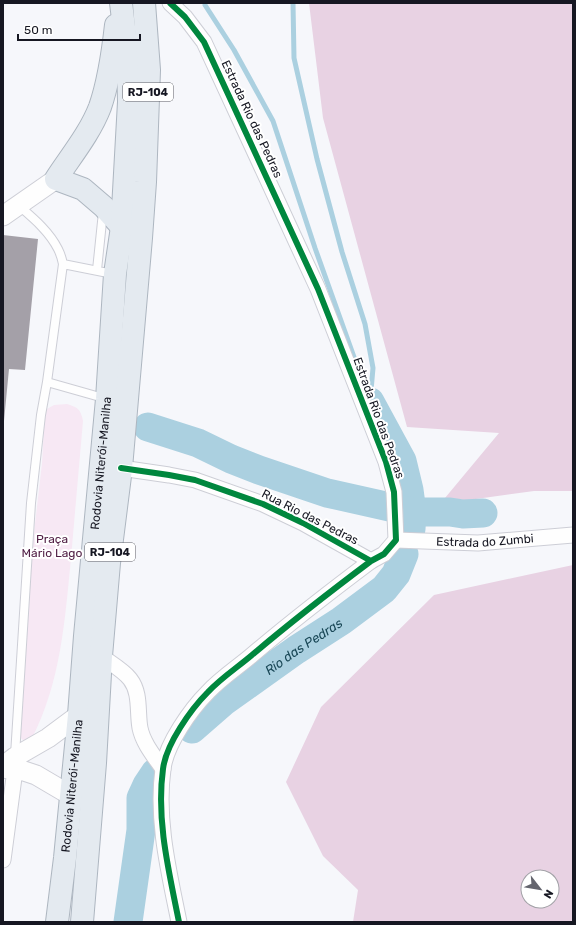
<svg xmlns="http://www.w3.org/2000/svg" width="576" height="925" font-family="Rubik,sans-serif">
  <rect width="100%" height="100%" fill="#f6f7fb"/>
  <path fill="#f7e8f4" d="M67,404c11,3 14,6 16,17 -4,46 -8,91 -12,137 -6,61 -10,124 -39,180l-2,2h-7l-3,-3 8,-127 4,-60 10,-87 3,-53 9,-5z"/>
  <path fill="#e8d2e3" fill-rule="evenodd" d="M309,3h264v488h-39l-94,13 59,-71 -92,-6 -84,-309z
    M573,565v357h-220l5,-32 -35,-34 -37,-74 35,-75 113,-112zM528,877h24v24h-24z"/>
  <g fill="none" stroke-linecap="round" stroke-linejoin="round">
    <path stroke="#abd0e0" stroke-width="5" d="M293,3l1,55 23,101 25,93 23,72 8,44 -3,34
      M205,5l29,45 39,71 42,127 49,137"/>
    <g stroke="#abd0e0" stroke-width="29">
      <path d="M370,402l32,59 7,29 3,22 -1,17"/>
      <path d="M148,427l50,16 33,16 28,11 68,23 85,19h38l13,2 20,-1"/>
      <path id="s1" d="M192,729l31,-27 73,-52 45,-29 43,-32 12,-15 8,-20"/>
      <path d="M128,922l13,-92v-32l6,-13 8,-12"/>
    </g>
  </g>
  <path fill="#a4a0a8" d="M3,235l35,4 -13,131 -16,-1 -5,52h-1z"/>
  <g fill="none" stroke-linecap="round" stroke-linejoin="round">
    <g stroke="#cdced6" stroke-width="10">
      <path id="service" d="M63,264l50,10
        M97,270l6,-58
        M47,382l60,17
        M15,755l16,-252 10,-88 6,-33 16,-118c-1,-5 -3,-11 -5,-15 -9,-18 -25,-31 -40,-44"/>
    </g>
    <g stroke="#cdced6" stroke-width="17">
      <g id="minor">
        <path d="M170,3l15,14 19,25 114,247 68,173 8,30 2,48 -12,14 -13,7c-40,30 -80,61 -119,94 -14,12 -31,23 -44,37 -17,17 -42,52 -45,77 -7,51 6,103 16,153"/>
        <path d="M121,468l48,7 26,5 68,24 40,19 68,38"/>
        <path id="s2" d="M396,540l82,3 95,-8"/>
        <path d="M101,656c9,7 22,14 29,23 11,14 7,33 10,49 3,15 14,28 23,41"/>
        <path d="M3,860l12,-90"/>
      </g>
    </g>
    <g stroke="#cdced6" stroke-width="21">
      <path id="tertiary" d="M3,216l53,-37
        M3,766l12,-9 33,-19 31,-23
        M3,768l21,3 12,4 34,20"/>
    </g>
    <g stroke="#adb6c0" stroke-width="24">
      <g id="trunk">
        <path d="M116,25c-3,27 -7,56 -16,82 -10,26 -29,49 -44,72l27,10 21,18 18,20"/>
        <path id="s3" d="M57,922l8,-64 14,-143 6,-79 22,-237 8,-125 7,-47 7,-125 -1,-43 -7,-56"/>
        <path d="M82,922l13,-159 6,-107 8,-93 12,-95 20,-230 4,-56 4,-112 -5,-67"/>
      </g>
    </g>
    <use href="#service" stroke="#fefefe" stroke-width="8"/>
    <use href="#minor" stroke="#fefefe" stroke-width="15"/>
    <use href="#tertiary" stroke="#fefefe" stroke-width="19"/>
    <use href="#trunk" stroke="#e4eaf0" stroke-width="22"/>
    <g stroke="#fff" stroke-width="8">
      <path id="cycleway" d="M170,3l15,14 19,25 114,247 68,173 8,30 2,48 -12,14 -13,7c-40,30 -80,61 -119,94 -14,12 -31,23 -44,37 -17,17 -42,52 -45,77 -7,51 6,103 16,153
        M121,468l48,7 26,5 68,24 40,19 68,38"/>
    </g>
    <use href="#cycleway" stroke="#00873e" stroke-width="6"/>
  </g>
  <g text-anchor="middle" dominant-baseline="central" stroke-width="4" stroke-linejoin="round" paint-order="stroke">
    <g fill="#fff" stroke="#5c5d64" stroke-width="1">
      <rect x="123" y="83" width="50" height="18" rx="3"/>
      <rect x="85" y="543" width="50" height="18" rx="3"/>
    </g>
    <g font-size="11" font-weight="bold" fill="#161722">
      <text x="148" y="92">RJ-104</text>
      <text x="110" y="552">RJ-104</text>
    </g>
    <g font-size="12" fill="#161722" stroke="#fff">
      <text transform="translate(252 119) rotate(65)">Estrada Rio das Pedras</text>
      <text transform="translate(379 418) rotate(70)">Estrada Rio das Pedras</text>
      <text stroke="none"><textPath href="#s3" startOffset="461">Rodovia Niterói-Manilha</textPath></text>
      <text transform="translate(310 517) rotate(27)">Rua Rio das Pedras</text>
      <text stroke="none"><textPath href="#s2" startOffset="89">Estrada do Zumbi</textPath></text>
      <text stroke="none"><textPath href="#s3" startOffset="137">Rodovia Niterói-Manilha</textPath></text>
    </g>
    <g font-size="12" fill="#522046" stroke="#fff">
      <text x="52" y="539">Praça<tspan x="52" dy="14">Mário Lago</tspan></text>
    </g>
    <g font-size="13" font-style="italic" fill="#194756" stroke="#fff">
      <text stroke="none"><textPath href="#s1" startOffset="139">Rio das Pedras</textPath></text>
    </g>
  </g>
  <rect width="576" height="925" fill="none" stroke="#161722" stroke-width="8"/>
  <g transform="translate(540 889) rotate(121)"><circle r="19" fill="#ffffff" stroke="#a2a2a7"/>
  <path d="M0-3L7 15L0 10L-7 15Z" fill="#64656e"/>
  <text y="-6" font-size="11" font-weight="bold" text-anchor="middle" fill="#161722">N</text>
  </g>
  <path d="M18 34v6h122v-6" fill="none" stroke="#161722" stroke-width="2"/>
  <text x="24" y="34" font-size="12" fill="#161722" stroke="#ffffff" stroke-width="3" paint-order="stroke">50 m</text>
</svg>
